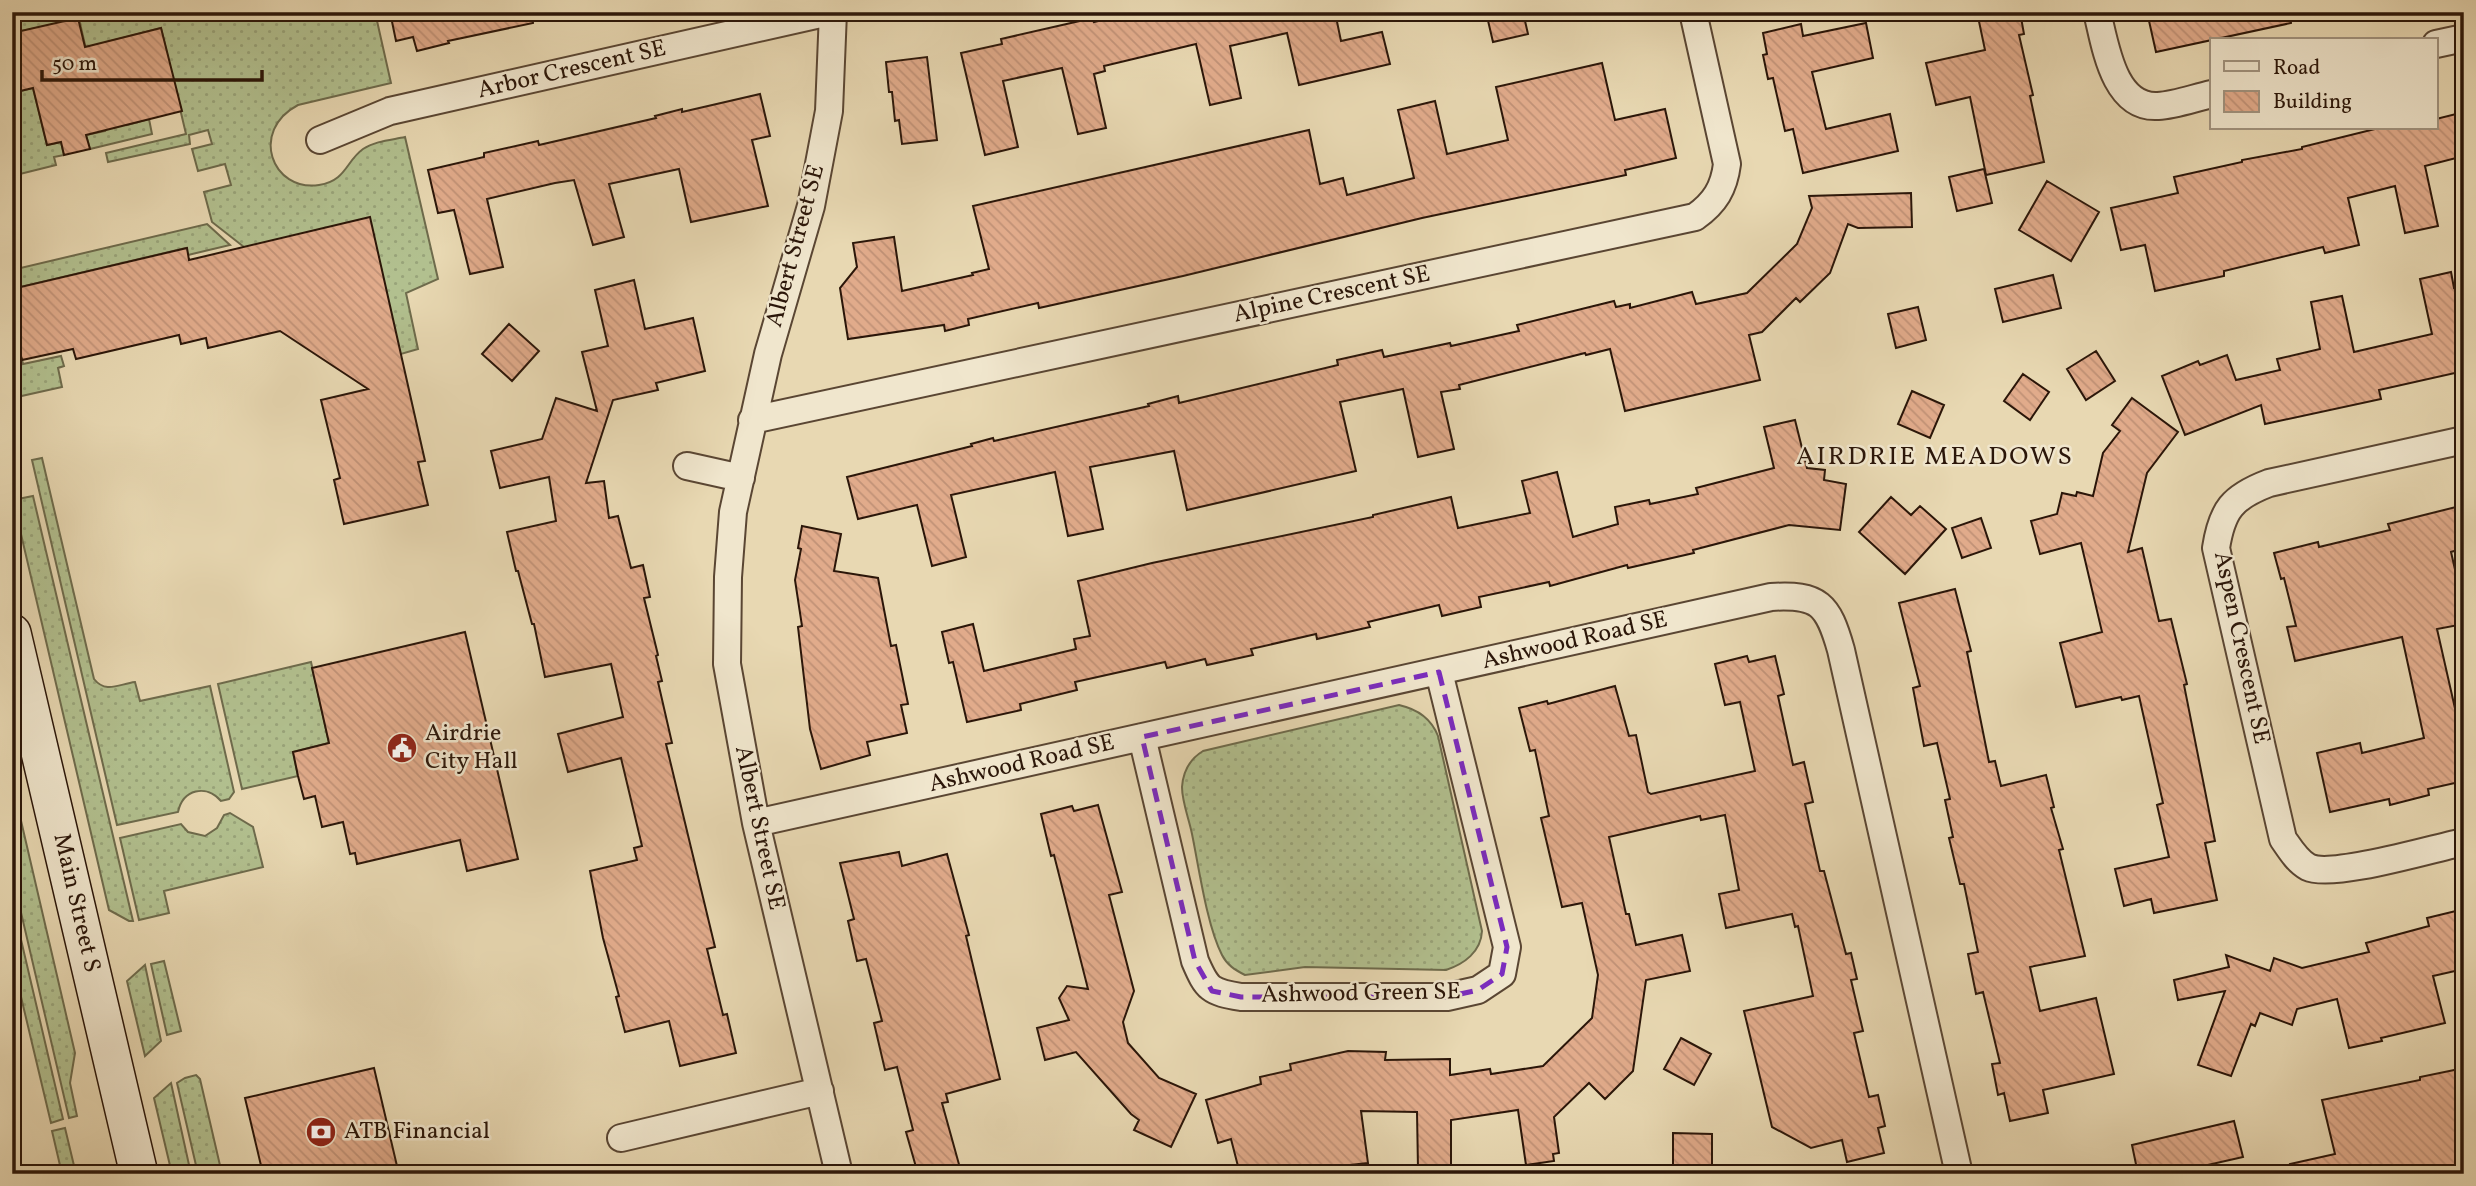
<svg xmlns="http://www.w3.org/2000/svg" width="2476" height="1186" font-family="Vollkorn,serif">
  <defs>
    <pattern id="grass-dots" width="8" height="8" patternUnits="userSpaceOnUse" patternTransform="scale(1.75)"><rect width="8" height="8" fill="#b2c08f"/><path d="M2 2h.1M6 6h.1" fill="none" stroke="#99a47a" stroke-width="1.8" stroke-linecap="round"/></pattern>
    <pattern id="building-back-hatch" width="6" height="6" patternUnits="userSpaceOnUse" patternTransform="scale(1.75)"><rect width="6" height="6" fill="#e1ab8b"/><path d="M-1 5l2 2M0 0l6 6M5-1l2 2" fill="none" stroke="#c19277"/></pattern>
  </defs>
  <rect width="100%" height="100%" fill="#e8d8b2"/>
  <filter id="stains"><feTurbulence type="fractalNoise" baseFrequency=".00286" numOctaves="4"/><feColorMatrix values="0 0 0 0 .2 0 0 0 0 .09 0 0 0 0 .02 0 0 0 .5 -.17"/></filter>
  <radialGradient id="worn" r=".72"><stop offset=".6" stop-color="#630" stop-opacity="0"/><stop offset="1" stop-color="#630" stop-opacity=".3"/></radialGradient>
  <path fill="url(#grass-dots)" stroke="#6e6b4c" stroke-width="2" d="M12,12h363l16,71 -93,22c-49,26 -26,87 21,80 27,-4 27,-24 44,-36 12,-8 28,-9 42,-12l33,142 -32,14 12,56 -17,5 -157,-107 -32,-25 -8,-30 27,-7 -6,-21 -27,7 -6,-22 20,-5 -4,-14 -19,5 1,9 -82,18 -2,-9 80,-19 -25,-106 -54,14 20,83 22,-6 3,15 -62,15 -4,-14 19,-4 -26,-112 -67,14z
    M33,88l14,57 14,-3 3,13 -10,2 2,8 -44,11v-83z
    M207,224l23,21 -42,10 -2,-7 -174,41v-19z
    M12,321l11,43 38,-8 3,10 -6,2 4,19 -45,10 -5,-21z
    M42,458l52,221c12,15 25,5 41,3l5,19 70,-15 24,106 -5,7 -8,2c-15,-17 -38,-12 -43,11l-61,13 -85,-365z
    M33,496l100,425h-4l-20,-11 -96,-410z
    M311,662l18,81 -36,9 5,24 -56,13 -24,-105z
    M1399,705c18,4 32,13 39,31l44,195c-1,21 -18,33 -36,39l-141,-3 -60,8c-10,-5 -18,-10 -23,-20 -15,-29 -23,-87 -30,-121 -3,-15 -10,-32 -10,-47 1,-15 8,-28 21,-36z
    M12,782l63,271 -5,30 7,33 -8,2 -57,-244z
    M230,813l23,14 10,40 -99,24 5,22 -30,7 -19,-82 61,-14 7,8 17,4 12,-8 7,-13z
    M15,914l48,205 -12,4 -39,-164v-44z
    M164,961l17,70 -14,4 -16,-71z
    M145,965l16,76 -16,15 -18,-75z
    M196,1075l4,4 22,95h-24l-21,-91 8,-5z
    M171,1083l20,91h-19l-18,-76z
    M65,1128l11,46h-14l-10,-43z"/>
  <path fill="url(#building-back-hatch)" stroke="#2b1609" stroke-width="2" d="M390,12h142l1,11 -85,18 1,2 -32,8 -4,-14 -17,4z
    M1136,12h199l6,29 41,-9 8,32 -91,21 -12,-52 -57,13 11,52 -31,7 -14,-61 -92,22 1,5 -11,3 12,54 -28,6 -16,-66 -59,13 15,66 -33,8 -24,-102 41,-9 -1,-5 92,-21 1,4z
    M1486,12h37l5,22 -35,8z
    M1977,12h43l4,22 -5,1 14,60 -3,1 14,66 -58,13 -16,-78 -34,8 -10,-42 59,-13z
    M2147,12h143l1,11 -135,29z
    M78,18l7,29 76,-19 21,83 -96,24 4,14 -26,6 -3,-13 -14,3 -14,-57 -21,5v-60z
    M1866,23l7,35 -61,14 14,57 64,-15 8,37 -95,22 -10,-44 -8,2 -12,-53 -5,1 -5,-24 4,-1 -4,-21 38,-9 2,12z
    M927,57l10,83 -35,4 -3,-24 -4,1 -3,-29h-3l-3,-30z
    M1602,63l13,57 50,-11 11,49 -51,12 1,5 -204,43 -239,58 -144,32 -1,-5 -70,16 1,6 -24,6 -1,-6 -96,14 -8,-51 17,-21 -4,-24 41,-6 8,54 71,-16 -1,-2 17,-4 -16,-63 336,-76 11,54 23,-6 4,17 67,-17 -16,-68 37,-9 12,53 61,-14 -12,-53z
    M760,94l10,42 -18,4 16,66 -77,16 -12,-53 -70,15 15,53 -31,8 -19,-65 -19,3 -68,16 16,68 -33,7 -16,-64 -16,3 -10,-43 56,-13v-4l54,-12 1,4 117,-27 -1,-2 27,-7v3z
    M2464,112v44l-39,10 13,60 -33,7 -10,-47 -47,12 11,47 -34,8 -2,-6 -99,24v5l-69,15 -10,-46 -24,5 -10,-42 67,-15 -4,-16 68,-15v-2l60,-11v-2l77,-19h57v-9z
    M1984,169l8,34 -35,8 -8,-34z
    M2047,181l52,31 -28,49 -52,-31z
    M1911,193l1,34 -54,1 -10,-4 -18,49 -30,29 -4,-4 -34,34 -13,3 11,45 -135,31 -15,-62 -24,6 -1,-2 -126,32 1,4 -19,3 13,57 -36,8 -15,-68 -63,13 16,69 -169,39 -13,-59 -84,16 13,62 -35,7 -13,-64 -104,23 15,62 -34,9 -15,-61 -59,14 -11,-42 125,-31 -1,-2 22,-6 1,3 88,-20 67,-15 -1,-2 30,-8 1,7 159,-38 -1,-5 45,-10 2,7 66,-14 1,3 68,-15 -2,-6 97,-24 2,6 14,-3v4l62,-16 4,12 51,-11 50,-49 15,-36 -3,-12z
    M370,217l55,244 -7,1 10,43 -84,19 -10,-44 6,-2 -19,-78 47,-11 -88,-58 -72,17 -2,-10 -25,6 -2,-9 -103,24 -3,-10 -51,11 -10,-39v-32l175,-41 2,12z
    M2451,272l3,16 10,-2v85l-85,19 2,9 -116,25 -4,-19 -76,30 -23,-59 36,-15 2,4 27,-10 9,25 44,-10 -3,-11 43,-10 -9,-47 31,-6 12,56 78,-18 -12,-55z
    M2053,275l8,33 -58,14 -8,-33z
    M634,280l11,49 48,-11 12,53 -49,12 2,7 -45,10 -27,83 18,-2 5,37 9,-2 13,52 12,-3 7,32 -6,1 14,57 -2,1 6,25 -4,1 14,61 -6,1 49,203 -8,2 16,66 4,-1 9,39 -56,13 -11,-45 -44,11 -9,-35 3,-1 -16,-58 -13,-67 47,-11 -3,-12 8,-2 -21,-88 -53,14 -10,-38 65,-17 -12,-53 -66,13 -11,-53h-2l-14,-53h-2l-9,-39 49,-11 -7,-44 -49,11 -9,-37 51,-12 14,-41 41,13 -15,-59 26,-6 -13,-56z
    M1918,307l8,33 -30,8 -8,-34z
    M509,324l30,27 -27,30 -30,-27z
    M2096,351l19,30 -29,19 -19,-31z
    M2023,374l26,18 -19,28 -26,-19z
    M1912,391l32,14 -14,33 -32,-14z
    M2132,398l46,34 -31,41 -19,79 14,-4 17,73 12,-2 16,65 -3,1 31,156 -10,2 12,57 -63,13 -3,-14 -27,7 -9,-37 54,-12 -12,-52 6,-2 -24,-107 -17,4 -1,-3 -45,10 -16,-64 42,-11 -21,-89 -41,11 -9,-33 26,-7 5,-21 14,3 1,-4 16,4 10,-43 17,-22 -8,-6z
    M1795,420l12,48 18,2 -1,10 22,4 -6,46 -51,-5 -96,25 1,3 -66,15 -1,-3 -77,21 -1,-4 -70,15 2,10 -39,9 -3,-11 -71,17 2,5 -53,12 -1,-5 -65,15 2,6 -46,10 -2,-6 -38,9 -2,-6 -90,20 2,8 -57,14 1,6 -54,12 -14,-60 -4,1 -7,-31 31,-8 11,47 92,-22 -2,-10 16,-3 -12,-55 74,-18 221,-46v-2l78,-18 7,31 72,-15 -8,-32 35,-9 16,65 45,-13 -3,-17 34,-7 1,4 48,-10 -2,-6 78,-20 -10,-41z
    M1891,497l20,18 9,-9 26,23 -41,45 -46,-42z
    M2464,505v43l-13,4 13,57v15l-27,5 27,119v33l-36,8 1,6 -39,10 -1,-6 -59,13 -13,-59 43,-10 2,10 62,-15 -22,-101 -107,24 -8,-34 9,-1 -12,-48 -3,1 -7,-26 44,-11 1,5 71,-17 -2,-6z
    M1981,518l10,30 -29,10 -10,-30z
    M802,526l39,8 -7,37 44,7 13,68 5,-1 12,59 -7,1 6,28 -40,9 3,13 -49,14 -11,-40 -12,-102 4,-1 -7,-46 6,-31 -3,-1z
    M1955,589l16,62 -4,1 22,110 6,-1 6,25 45,-11 8,32 -3,1 12,41 -4,1 26,106 -55,11 10,44 56,-13 18,76 -71,16 5,23 -38,8 -6,-28 -6,2 -6,-31 8,-1 -17,-71 -7,2 -8,-40 10,-2 -14,-68h-4l-11,-46 4,-1 -8,-37 5,-1 -13,-56 -13,3 -11,-58 7,-2 -21,-83z
    M465,632l53,227 -51,12 -7,-31 -103,24 -2,-11 -5,1 -7,-32 -21,5 -7,-31 -11,3 -6,-23 -5,-24 36,-9 -17,-75z
    M1747,656l2,6 26,-6 9,38 -6,2 15,69 11,-3 9,40 -8,2 15,67h4l22,83 5,-1 6,26 -6,1 12,51 -9,2 15,64 9,-2 7,31 -7,2 6,25 -37,9 -5,-22 -31,8 -39,-21 -28,-116 69,-15 -15,-70 -3,1 -3,-13 -66,14 -7,-34 20,-4 -14,-75 -24,5 -1,-4 -91,21 17,77h3l7,31 46,-10 8,36 -44,9 -13,91 -28,28 -16,-16 -35,34 5,36 -6,1 1,7 -28,4 -8,-55 -67,10v49h-33l-1,-57 -56,-1 7,52 -100,11h-28l-9,-35 -13,4 -12,-43 55,-16 -1,-7 31,-7 -1,-6 58,-13 38,1 -1,8 65,-1v16l40,-6 1,5 52,-8 49,-48 6,-43 -16,-72 -20,4 -21,-89 8,-2 -14,-66 -5,1 -11,-43 28,-7 1,3 67,-18 14,50 7,-1 12,57 3,2 104,-23 -15,-69 -15,3 -10,-41z
    M1098,805l24,87 -13,3 25,96 -11,31 5,21 31,35 37,16 -25,53 -37,-17 5,-10 -8,-6 -55,-62 -31,8 -8,-32 32,-8 -10,-22 8,-12 21,3 -34,-134 -3,1 -10,-42 31,-8 2,5z
    M899,852l3,14 45,-12 22,81 -3,1 34,143 -54,15 2,8 -6,1 18,65 -22,6h-20l-12,-42 7,-2 -16,-63 -12,3 -11,-47 8,-2 -16,-62 -9,2 -9,-40 6,-2 -14,-56z
    M2464,909v60l-31,7 12,47 -64,15 1,3 -33,7 -12,-49 -40,10 -5,16 -32,-12 -5,13 -4,-2 -20,52 -33,-11 27,-74 -47,9 -4,-20 55,-13 -3,-12 44,16 4,-13 28,10 67,-16 -3,-9 63,-17 -2,-8z
    M1681,1038l30,16 -17,31 -30,-16z
    M374,1068l23,98 -19,5v3h-115l-18,-76z
    M2464,1068v106h-172l-2,-10 45,-10 -13,-54 98,-20v-3z
    M2234,1121l9,36 -75,17h-30l-6,-29z
    M1673,1133l39,1v37l-39,-1z"/>
  <g fill="none" stroke-linecap="round" stroke-linejoin="round">
    <g stroke="#5a4633" stroke-width="30">
      <path id="minor" d="M833,12l-4,99 -18,95 -43,148 -35,158 -5,65 -1,87 29,159 83,351
        M2097,12c8,31 16,97 61,94 17,-1 36,-8 54,-12
        M2436,44l28,-6
        M320,140l70,-29 439,-99
        M752,420l943,-203c20,-14 29,-29 32,-53l-34,-152
        M2464,440l-195,43c-37,14 -47,27 -53,65l67,291c7,10 14,22 25,28 24,12 126,-19 156,-25
        M687,466l54,12
        M1142,737l53,224c12,28 15,31 46,36h206l31,-7 24,-16 5,-27 -68,-275
        M756,823l1015,-226c48,-3 57,7 70,53l118,524
        M621,1138l199,-47"/>
    </g>
    <g stroke="#2b1609" stroke-width="40">
      <path id="secondary" d="M12,633l127,541"/>
    </g>
    <use href="#minor" stroke="#f0e6cd" stroke-width="26"/>
    <use href="#secondary" stroke="#f0e6cd" stroke-width="37"/>
  </g>
  <path fill="none" stroke="#7b2cbf" stroke-width="5" stroke-dasharray="14 9" stroke-linejoin="round" d="M1439,672l68,275 -5,27 -24,16 -31,7h-206l-29,-6 -17,-30 -53,-224z"/>
  <defs>
    <g id="civic-disc" transform="scale(1.575)"><circle r="9.5" fill="#8f2418" stroke="#f0e6cd"/><path d="M-.6-6.5H3V-4.5H.6V-3L4-1V1h2V6H-6V1h2V-1L-.6-3ZM-1.2 2.5V6h2.4V2.5Z" fill="#fff"/></g>
    <g id="bank-disc" transform="scale(1.575)"><circle r="9.5" fill="#8f2418" stroke="#f0e6cd"/><path d="M-6-4H6V4H-6ZM0-2.3a2.3 2.3 0 1 0 0 4.6a2.3 2.3 0 1 0 0-4.6Z" fill="#fff"/></g>
  </defs>
  <g fill-rule="evenodd">
    <use href="#civic-disc" x="402" y="748"/>
    <use href="#bank-disc" x="321" y="1132"/>
  </g>
  <g text-anchor="middle" dominant-baseline="central" stroke-width="5" stroke-linejoin="round" paint-order="stroke">
    <g font-size="24" fill="#2b1609" stroke="#f0e6cd">
      <text transform="translate(572 70) rotate(-13)">Arbor Crescent SE</text>
      <text transform="translate(796 246) rotate(-75)">Albert Street SE</text>
      <text transform="translate(1332 295) rotate(-12)">Alpine Crescent SE</text>
      <text transform="translate(1575 641) rotate(-13)">Ashwood Road SE</text>
      <text transform="translate(2241 648) rotate(78)">Aspen Crescent SE</text>
      <text transform="translate(1022 764) rotate(-13)">Ashwood Road SE</text>
      <text transform="translate(759 828) rotate(78)">Albert Street SE</text>
      <text transform="translate(76 903) rotate(77)">Main Street S</text>
      <text transform="translate(1361 994) rotate(-1)">Ashwood Green SE</text>
    </g>
    <g font-size="24" fill="#2b1609" stroke="#f0e6cd" text-anchor="start">
      <text x="425" y="734">Airdrie<tspan x="425" dy="28">City Hall</tspan></text>
      <text x="344" y="1132">ATB Financial</text>
    </g>
    <g font-size="26" letter-spacing="2" fill="#2b1609" stroke="#f0e6cd">
      <text x="1935" y="457">AIRDRIE MEADOWS</text>
    </g>
  </g>
  <rect width="2476" height="1186" fill="none" stroke="#e8d8b2" stroke-width="42"/>
  <rect x="14" y="14" width="2448" height="1158" fill="none" stroke="#2b1609" stroke-width="3.5"/>
  <rect x="21" y="21" width="2434" height="1144" fill="none" stroke="#2b1609" stroke-width="2"/>
  <rect x="2210" y="38" width="228" height="91" fill="#f0e6cd" stroke="#a1937f" stroke-width="2"/>
  <rect x="2224" y="61" width="35" height="10" fill="#f0e6cd" stroke="#a1937f" stroke-width="2"/>
  <text x="2273" y="74" font-size="21" fill="#2b1609">Road</text>
  <rect x="2224" y="91" width="35" height="21" fill="url(#building-back-hatch)" stroke="#a1937f" stroke-width="2"/>
  <text x="2273" y="108" font-size="21" fill="#2b1609">Building</text>
  <path d="M42 70v10h220v-10" fill="none" stroke="#2b1609" stroke-width="3.5"/>
  <text x="52" y="70" font-size="21" fill="#2b1609" stroke="#f0e6cd" stroke-width="5" paint-order="stroke">50 m</text>
  <rect width="100%" height="100%" filter="url(#stains)"/>
  <rect width="100%" height="100%" fill="url(#worn)"/>
</svg>
